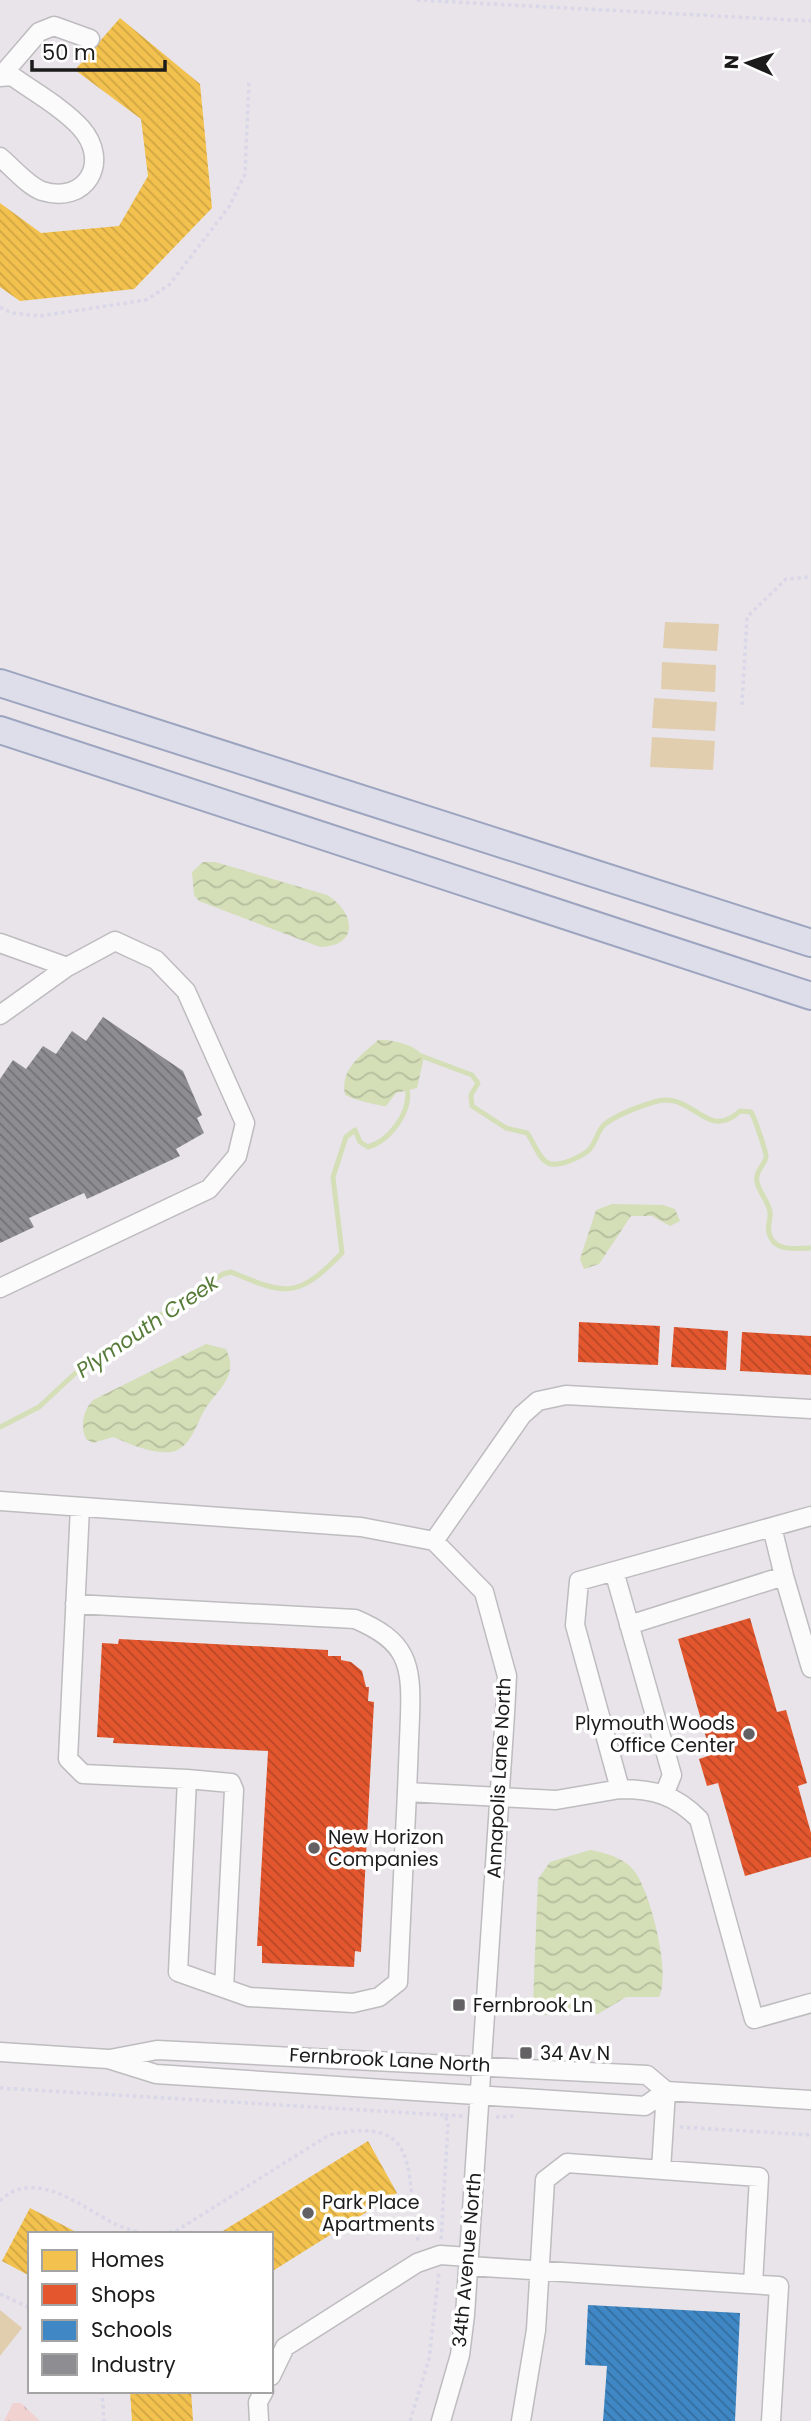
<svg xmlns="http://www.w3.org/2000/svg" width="811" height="2421" font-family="Poppins,sans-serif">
  <defs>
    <pattern id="park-tufts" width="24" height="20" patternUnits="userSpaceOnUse" patternTransform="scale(1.75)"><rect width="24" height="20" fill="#f1d2d1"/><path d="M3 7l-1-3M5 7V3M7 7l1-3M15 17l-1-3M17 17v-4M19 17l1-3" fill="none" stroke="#ceb4b3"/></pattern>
    <pattern id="water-waves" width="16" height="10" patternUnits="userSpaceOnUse" patternTransform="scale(1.75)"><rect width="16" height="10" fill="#d4deb7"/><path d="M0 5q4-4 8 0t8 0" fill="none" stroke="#b5be9d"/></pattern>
    <pattern id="homes-back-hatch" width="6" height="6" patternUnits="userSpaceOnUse" patternTransform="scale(1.75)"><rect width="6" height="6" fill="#f2c14e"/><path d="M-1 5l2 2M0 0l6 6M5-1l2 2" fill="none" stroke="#cfa544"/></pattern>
    <pattern id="shops-back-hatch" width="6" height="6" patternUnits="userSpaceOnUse" patternTransform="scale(1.75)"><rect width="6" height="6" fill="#e4572e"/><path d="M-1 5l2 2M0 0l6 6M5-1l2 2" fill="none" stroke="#b84726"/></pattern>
    <pattern id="schools-back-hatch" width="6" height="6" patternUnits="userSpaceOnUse" patternTransform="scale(1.75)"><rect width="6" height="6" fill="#3f88c5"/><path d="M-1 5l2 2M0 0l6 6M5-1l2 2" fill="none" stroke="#346e9f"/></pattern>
    <pattern id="industry-back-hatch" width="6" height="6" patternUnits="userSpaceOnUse" patternTransform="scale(1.75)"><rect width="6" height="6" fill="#8d8d92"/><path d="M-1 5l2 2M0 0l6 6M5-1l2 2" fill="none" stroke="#727276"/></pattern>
  </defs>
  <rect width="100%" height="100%" fill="#e8e4ea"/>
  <path fill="url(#park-tufts)" d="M13,2403h8l19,18h-36z"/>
  <path fill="#e1ceaf" d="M665,622l54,2 -2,27 -54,-3z
    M662,662l54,3 -1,27 -54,-3z
    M654,698l63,4 -2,29 -63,-3z
    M652,737l63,4 -2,29 -63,-3z
    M0,2310l22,18 -22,28z"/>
  <path fill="url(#water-waves)" d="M203,862h12l112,33c28,17 33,51 -7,52l-121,-46 -5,-6 -2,-23z
    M378,1040c14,-1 39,5 46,17l-7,31 -21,5 -10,13c-9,0 -33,-7 -41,-11 -5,-27 16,-39 33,-55z
    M612,1204l51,1 12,4 5,12 -10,5 -18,-10h-21l-32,48 -15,5 -4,-10 16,-49z
    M206,1344l20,5c14,28 -10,41 -22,62 -8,14 -14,38 -33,41 -21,2 -40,-8 -58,-15l-20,6 -7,-4c-6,-14 -3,-28 7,-39z
    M590,1850c17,3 38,9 47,25 14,22 34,98 22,122h-33l-28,17 -58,1 -7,-12 5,-124 12,-17z"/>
  <path fill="url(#homes-back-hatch)" d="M120,18l80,66 12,124 -78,81 -114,12 -20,-14v-84l41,30 78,-7 29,-50 -7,-57 -66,-49z
    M368,2141l29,52 -126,79v-38h-53z
    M30,2208l50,26h-50v42l-28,-15z
    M130,2391h61l2,30h-61z"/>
  <path fill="url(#shops-back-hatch)" d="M579,1322l81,4 -2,39 -80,-3z
    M674,1327l54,4 -2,39 -55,-3z
    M742,1332l69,4v39l-71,-4z
    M750,1618l27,94 9,-2 21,73 -9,3 13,47v24l-66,19 -27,-93 -11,3 -8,-27 12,-4 -33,-116z
    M119,1639l209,11v6h13v4l10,2 11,9 4,16h3l-1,14 6,1 -13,250 -6,-1 -1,16 -92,-4v-17h-5l11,-195 -155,-8 1,-5 -17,-1 5,-94 16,1z"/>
  <path fill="url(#schools-back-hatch)" d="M588,2305l152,8 -5,108h-132l4,-55 -22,-1z"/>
  <path fill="url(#industry-back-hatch)" d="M103,1017l80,54 19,44 -5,3 7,15 -28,16 4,7 -93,43 -3,-6 -55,25 5,9 -34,16v-164l13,-19 13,9 17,-23 13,8 16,-23 14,10z"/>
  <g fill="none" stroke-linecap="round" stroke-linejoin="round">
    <path stroke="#d4deb7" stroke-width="5" d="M416,1054l56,21 6,8 -7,12 1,11 34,22 21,5c7,9 11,25 21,30 10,5 32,-6 40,-12 8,-7 9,-21 17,-27 13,-10 33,-17 49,-22 39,-13 52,41 86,9l11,1c3,4 16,42 15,45 -2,9 -11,14 -9,25 2,10 11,19 13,30 1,7 -3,15 -1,21 5,20 27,15 42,15
      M0,1427l39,-20 44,-41 140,-92 8,-2c57,24 67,26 111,-19l-9,-76 13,-40 9,-7 5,12 8,5c21,-6 44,-35 39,-59"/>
    <g stroke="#bebcbf" stroke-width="21">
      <path id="minor" d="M2,75l37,-43 15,-6 36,13
        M0,77l12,-1c22,16 51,32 69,52 30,34 5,77 -39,63 -14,-5 -30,-24 -42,-34
        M0,943l67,24 48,-26 41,19 30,31 59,132 -8,33 -28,33 -209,99
        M0,1015l67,-48
        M0,1501l361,26 73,14 50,51 23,84 -2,38 -40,601 -5,40 -19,66
        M80,1507l-12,252 15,15 104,5 -9,193 71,25 104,6 26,-6 19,-15 9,-190 149,8 64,-11 -45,-164 4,-44 232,-65
        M434,1541l88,-126 16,-14 28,-6 245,14
        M614,1571l58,204 -8,20
        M784,1576l27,92
        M75,1604l280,15c52,22 57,44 55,97 -1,25 -2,51 -3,76
        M629,1625l155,-49 -12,-49
        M187,1779l44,4 3,7 -10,198
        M620,1789c34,0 55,6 79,30l55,200 57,-16
        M0,2052l108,7 48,15 489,32 21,-15 145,9
        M110,2059l47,-9 490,25 19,16
        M661,2170l5,-79
        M469,2266l310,20 -8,135
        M271,2376l14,-29 132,-84 23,-8 29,2
        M259,2421l-1,-19 6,-11
        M521,2421l15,-91 9,-150 22,-17 192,14 -6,107"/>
    </g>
    <g stroke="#9ca4bf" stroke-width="30">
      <path id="highway" d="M0,683l811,260
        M0,730l811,266"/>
    </g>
    <path stroke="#dad7e9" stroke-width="3.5" stroke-dasharray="3.5 3.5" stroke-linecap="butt" d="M417,0l394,21
      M0,307l12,6 28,3 106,-16 23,-15 60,-78 16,-33 4,-93
      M742,705l5,-88 39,-38 25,-2
      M0,2088l445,27 3,10 -7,115
      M445,2115l19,1
      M496,2117l20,-1
      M680,2127l131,8
      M0,2201c33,-34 81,5 113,22 9,5 20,7 31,11
      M162,2234l14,-3 153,-96c100,-22 73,45 90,109
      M0,2294l30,14
      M102,2391l2,30
      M410,2421l19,-62 10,-87"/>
    <use href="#minor" stroke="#fcfbfc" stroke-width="18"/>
    <use href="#highway" stroke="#dddee9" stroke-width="26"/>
  </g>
  <g fill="#636163" stroke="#fff" stroke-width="2.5">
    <circle cx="749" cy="1734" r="7"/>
    <circle cx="314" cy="1848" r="7"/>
    <rect x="452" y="1998" width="14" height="14" rx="3.5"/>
    <rect x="519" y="2046" width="14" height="14" rx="3.5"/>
    <circle cx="308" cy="2213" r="7"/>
  </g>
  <g text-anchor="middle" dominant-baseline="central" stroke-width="7" stroke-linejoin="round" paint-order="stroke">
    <g font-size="19" fill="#1b1b1b" stroke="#fff" text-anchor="start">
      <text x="735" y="1723" text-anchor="end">Plymouth Woods<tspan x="735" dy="22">Office Center</tspan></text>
      <text x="328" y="1837">New Horizon<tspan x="328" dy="22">Companies</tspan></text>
      <text x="473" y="2005">Fernbrook Ln</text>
      <text x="540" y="2053">34 Av N</text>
      <text x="322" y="2202">Park Place<tspan x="322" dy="22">Apartments</tspan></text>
    </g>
    <g font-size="19" fill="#1b1b1b" stroke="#fff">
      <text transform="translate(499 1778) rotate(-87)">Annapolis Lane North</text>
      <text transform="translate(390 2060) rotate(3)">Fernbrook Lane North</text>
      <text transform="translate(467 2260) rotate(-85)">34th Avenue North</text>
    </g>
    <g font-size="21" font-style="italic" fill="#577b39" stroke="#fff">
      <text transform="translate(147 1326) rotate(-34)">Plymouth Creek</text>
    </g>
  </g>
  <rect x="28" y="2232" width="245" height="161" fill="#ffffff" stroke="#a4a4a4" stroke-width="2"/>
  <rect x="42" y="2250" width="35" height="21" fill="#f2c14e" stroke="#a4a4a4" stroke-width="2"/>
  <text x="91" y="2267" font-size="21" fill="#1b1b1b">Homes</text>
  <rect x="42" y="2284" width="35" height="21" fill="#e4572e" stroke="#a4a4a4" stroke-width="2"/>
  <text x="91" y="2302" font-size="21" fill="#1b1b1b">Shops</text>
  <rect x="42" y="2320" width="35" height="21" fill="#3f88c5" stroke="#a4a4a4" stroke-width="2"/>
  <text x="91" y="2337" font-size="21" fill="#1b1b1b">Schools</text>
  <rect x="42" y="2354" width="35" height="21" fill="#8d8d92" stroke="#a4a4a4" stroke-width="2"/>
  <text x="91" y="2372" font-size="21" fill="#1b1b1b">Industry</text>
  <g transform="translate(748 63) rotate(273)" stroke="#ffffff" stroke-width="5" paint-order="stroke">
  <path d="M0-5L12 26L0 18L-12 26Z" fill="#1b1b1b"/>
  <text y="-10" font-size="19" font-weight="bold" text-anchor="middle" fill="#1b1b1b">N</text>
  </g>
  <path d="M32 60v10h133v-10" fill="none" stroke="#1b1b1b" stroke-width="3.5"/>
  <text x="42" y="60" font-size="21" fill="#1b1b1b" stroke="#ffffff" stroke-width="5" paint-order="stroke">50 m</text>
</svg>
